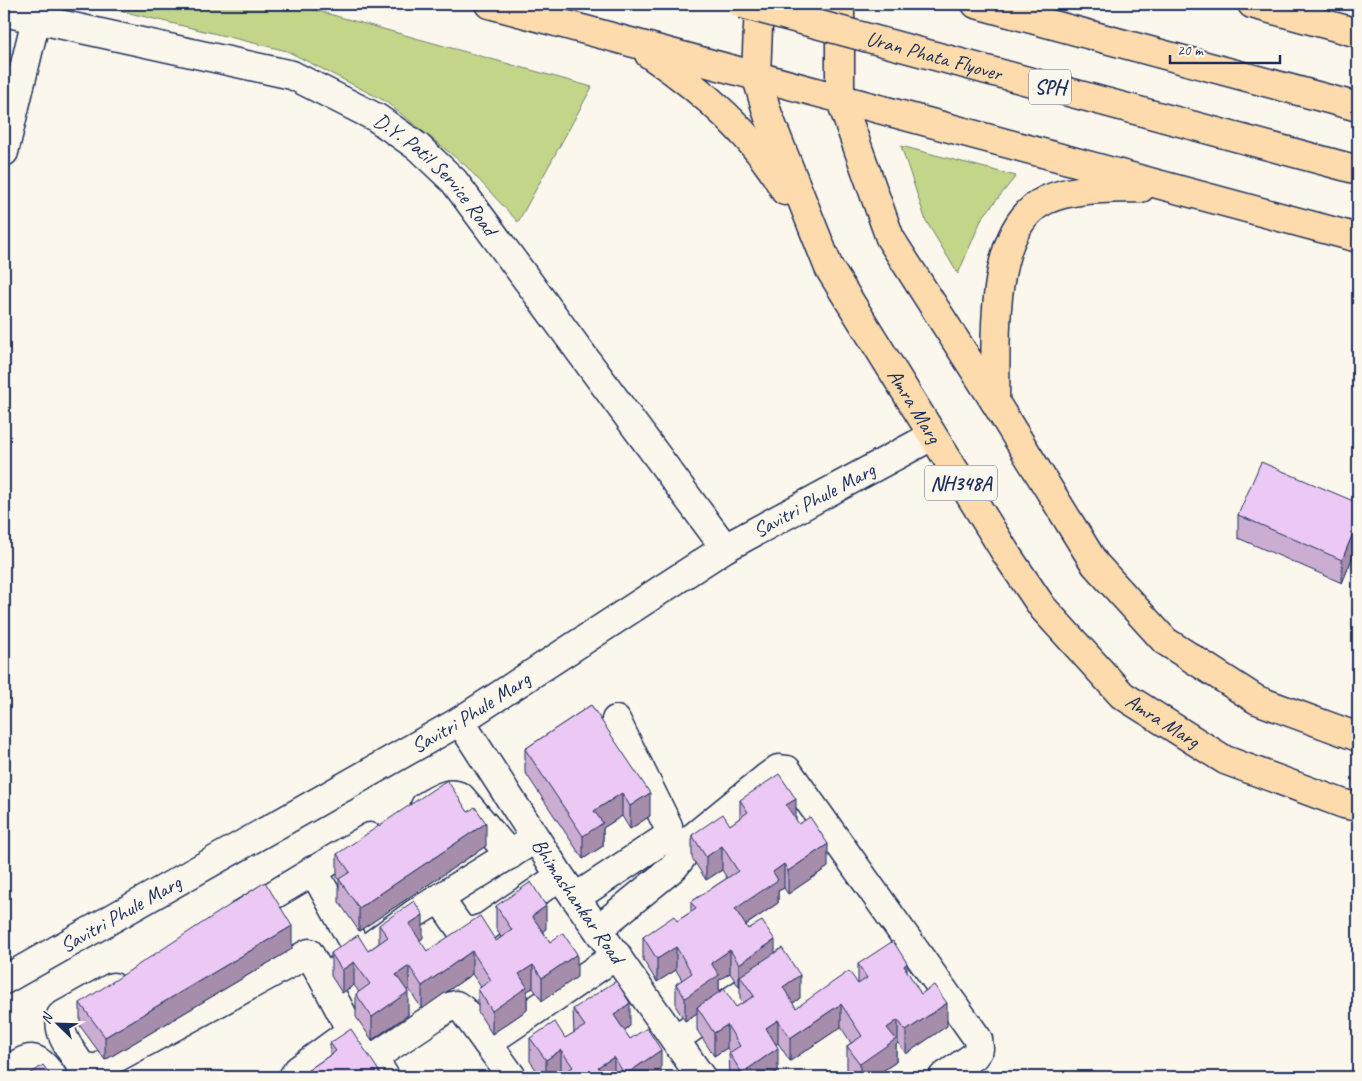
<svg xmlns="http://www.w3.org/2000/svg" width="1362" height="1081" font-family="Caveat,sans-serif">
  <rect width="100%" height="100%" fill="#fbf7ec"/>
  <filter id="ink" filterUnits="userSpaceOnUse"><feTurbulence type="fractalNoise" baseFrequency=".02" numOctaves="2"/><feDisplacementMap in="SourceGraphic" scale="10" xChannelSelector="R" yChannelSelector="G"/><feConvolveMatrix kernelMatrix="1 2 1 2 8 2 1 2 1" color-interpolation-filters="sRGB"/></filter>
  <g filter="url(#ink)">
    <path fill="#c3d589" stroke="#6f8274" d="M92,4h201l299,83 -74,135 -53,-57 -80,-64 -98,-50z
      M901,146l115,30 -34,42 -24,56 -32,-53z"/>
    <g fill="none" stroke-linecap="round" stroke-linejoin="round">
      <g stroke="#1b2f5e" stroke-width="31">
        <g id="minor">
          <path id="s1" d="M4,12l288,63 85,43 41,29 36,34 271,367"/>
          <path d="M4,152l32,-133"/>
          <path id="s2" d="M460,721l100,155 141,201"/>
          <path d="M425,806c12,-6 22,-16 36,-9l49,58"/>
          <path d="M313,870l46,83"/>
          <path d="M439,898l21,30 11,4 15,-5 74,-51"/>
          <path d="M575,898l92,-61 1,-11 -52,-106"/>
          <path d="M242,914l128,-77"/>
          <path d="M598,929l76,-62 8,-10 4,-14 81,-66 11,-8 9,1 191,269 1,10 -5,7 -31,21"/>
          <path id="s3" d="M4,980l456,-259 265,-173 207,-112"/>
          <path d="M113,987l-52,29c-4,19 11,35 20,50l15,3 213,-116 15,27"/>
          <path d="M351,1031l-27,-51 90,-66 111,-69"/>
          <path d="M675,1039l96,-65"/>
          <path d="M487,1043l130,-88"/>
          <path d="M4,1074c24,-17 29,-24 49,3"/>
          <path d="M293,1077l5,-7 53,-39 7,10"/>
          <path d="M385,1077l-12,-19 76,-51 7,-2 7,5 49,67"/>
        </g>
      </g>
      <g stroke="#1b2f5e" stroke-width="31">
        <g id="highway">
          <path d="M489,4l869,234"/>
          <path id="s4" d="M759,4l-3,71 12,40 61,153 178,287 36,53 79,87 103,65 119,44 14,3"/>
          <path d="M840,4v94l50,140 105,164 100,162 70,77 92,59 101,37"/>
          <path d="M976,4l382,103"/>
          <path d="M1252,4l106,29"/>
          <path d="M649,54c53,36 105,80 136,137"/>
          <path d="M995,402c2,-57 -9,-174 51,-202 27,-13 66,-11 95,-12"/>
        </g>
      </g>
      <use href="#minor" stroke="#fbf7ec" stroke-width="28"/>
      <use href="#highway" stroke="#fddbac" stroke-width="28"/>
      <g stroke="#1b2f5e" stroke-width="31" stroke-linecap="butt">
        <g id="highway-bridge">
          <path id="s5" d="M742,4l616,166"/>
        </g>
      </g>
      <use href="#highway-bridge" stroke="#fddbac" stroke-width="28"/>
    </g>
    <path fill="#cbadd2" stroke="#1b2f5e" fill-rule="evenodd" d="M1358,503v41l-16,39 -104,-45v-23z
      M591,705l59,111 -20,13 -8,-13 -19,12v18l-20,13 -58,-87v-23z
      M740,800l56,20 32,47 -40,27 -4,-6 -6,3v12l-32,22 2,4 27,24 25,45 -7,5 3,5 62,-25v-19l49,8 14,22 26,32 -41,28 -8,-11 -2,2v17l-22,15h-21l-6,-8v-23l4,-3 -10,-16 -51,34 -12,-18 -2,1 2,27 -9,6h-39l-1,-24h1l-3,-5 -13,8 -17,-26v-17l-12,8 -9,-14v-23l6,-4 -6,-10 -19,12 -14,-22v-23l34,-16 14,-9v-10l36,-24 -5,-8 -16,10 -14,-22v-23l38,-10 10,-7zM730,973l9,14h1v12l3,4 -7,4 -17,-15v-12z
      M468,812l18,34 -127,85 -20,-29v-22l-2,-2v-24z
      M496,906l50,23 -4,2 8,11 27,35 -35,24 -9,-13 -6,3v19l-35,24 -14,-22v-23l3,-2 -9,-13 -50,35 -13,-20 -2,2 1,24 -36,25 -16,-23v-23l3,-2 -5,-7 -12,8 -11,-17v-23l37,-2 11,-8v-18l44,13 -4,2 8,11 69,-10 5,-4 -5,-8z
      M292,949l-187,111 -25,-34v-23z
      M573,1009l57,17 -6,5 6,8 31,34 -6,4h-97l4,-2 -1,-2 -7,4h-13l-11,-16v-23h35l9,-5z
      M330,1043l53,34h-76v-6l23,-16z"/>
    <path fill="#a58dab" stroke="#1b2f5e" d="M1358,521v23l-16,39v-23z
      M622,793v23l-19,12v18l-20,13v-23l11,-25z
      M650,793v23l-20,13v-23z
      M796,799v23l-10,-17z
      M486,823v23l-127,85v-23z
      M828,844v23l-40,27v-23z
      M722,846v24l-16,10v-23z
      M784,864v24l-6,3v12l-43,29v-23l38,-37z
      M546,906v23l-14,10v-23z
      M423,915v23l-14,9v-23z
      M292,926v23l-187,111v-23z
      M775,940v23l-35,13v11h-1v-23z
      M676,947v23l-19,12v-23z
      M730,950v23l-11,7v18l-22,9v6l-12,8v-23l26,-35z
      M472,951v23l-50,35v-23z
      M577,954v23l-35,24v-23z
      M354,962v23l-12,8v-23z
      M907,963v23l-3,-20z
      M533,965v23l-6,3v19l-35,24v-23l27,-37z
      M409,966v23l-13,9v-23z
      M800,975v23l-17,12v-23z
      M408,992v23l-36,25v-23z
      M630,1003v23l-16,12v-23z
      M947,1003v23l-41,28v-23z
      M841,1004v23l-51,34v-23z
      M778,1020v23l-12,8v-23z
      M898,1020v23l-2,2v17l-22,15h-14v-13l27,-36z
      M727,1025v23l-13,8v-23z
      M778,1048v23l-9,6h-27v-4z
      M561,1050v23l-7,4h-8v-17z
      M661,1050v23l-6,4h-30v-2z
      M614,1057v20h-16v-10z"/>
    <path fill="#ecc9f4" stroke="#1b2f5e" d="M1261,462l97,41v18l-16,39 -104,-45z
      M591,705l59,88 -20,13 -8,-13 -28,18 9,12 -20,13 -58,-87z
      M779,774l17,25 -10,6 13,19 11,-7 18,27 -40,27 -4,-7 -11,8 5,8 -43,29 13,20 14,-8 13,19 -36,24 -9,-14 -19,13 8,12 -34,23 -9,-14 16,-11 -16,-26 -19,12 -14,-22 31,-21 3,5 19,-12 -5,-7 47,-31 -16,-25 -16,11 -14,-22 31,-21 7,11 18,-13 -8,-12z
      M447,780l21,32 7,-5 11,16 -127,85 -20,-29 11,-7 -13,-18z
      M265,882l27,44 -187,111 -25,-34z
      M531,882l15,24 -14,10 18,26 13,-9 14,21 -35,24 -9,-13 -14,9 8,13 -35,24 -14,-22 13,-9 -19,-29 -50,35 -13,-20 -13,9 12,17 -36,25 -16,-23 14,-10 -16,-22 -12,8 -11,-17 27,-18 10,16 20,-14 -9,-12 35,-24 9,14 -14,9 18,27 53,-35 16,25 16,-11 -16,-24z
      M893,941l14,22 -3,3 17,28 13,-9 13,18 -41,28 -8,-11 -11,8 9,11 -36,25 -13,-18 15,-10 -21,-32 -51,34 -12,-18 -12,8 12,20 -36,25 -13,-20 11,-7 -13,-21 -13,8 -17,-26 27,-18 12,18 18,-11 -14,-20 42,-28 18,27 -17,12 13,21 53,-37 9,13 9,-6 -9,-14z
      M616,981l14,22 -16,12 16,24 17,-11 14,22 -36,25 -11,-18 -16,10 7,10h-47l15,-10 -12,-17 -15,10 -16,-22 25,-16 10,16 20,-12 -12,-17z
      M351,1029l32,48h-71l-5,-6 29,-20 -6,-8z
      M43,1065l9,12h-26z"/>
  </g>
  <g text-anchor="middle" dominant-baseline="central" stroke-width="4.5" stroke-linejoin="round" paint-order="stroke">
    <g fill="#fbf7ec" stroke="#5e6b89" stroke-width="1">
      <rect x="1029" y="69.5" width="42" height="35" rx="4"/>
      <rect x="925" y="465.5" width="72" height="35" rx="4"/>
    </g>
    <g font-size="20" font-weight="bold" fill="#1b2f5e">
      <text x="1050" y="87">SPH</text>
      <text x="961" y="483">NH348A</text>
    </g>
    <g font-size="21" fill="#1b2f5e" stroke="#fbf7ec">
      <text stroke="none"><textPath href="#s5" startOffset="199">Uran Phata Flyover</textPath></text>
      <text stroke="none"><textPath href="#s1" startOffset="472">D.Y. Patil Service Road</textPath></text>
      <text stroke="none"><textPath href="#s4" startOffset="440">Amra Marg</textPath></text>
      <text stroke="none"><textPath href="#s3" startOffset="942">Savitri Phule Marg</textPath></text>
      <text stroke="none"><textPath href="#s3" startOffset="538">Savitri Phule Marg</textPath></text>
      <text stroke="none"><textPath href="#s4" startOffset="845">Amra Marg</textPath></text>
      <text stroke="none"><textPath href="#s2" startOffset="215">Bhimashankar Road</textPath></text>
      <text stroke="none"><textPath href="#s3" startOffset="134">Savitri Phule Marg</textPath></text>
    </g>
  </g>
  <rect width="1362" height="1081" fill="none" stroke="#fbf7ec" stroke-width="20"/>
  <rect x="10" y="10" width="1342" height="1061" fill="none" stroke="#1b2f5e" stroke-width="2" filter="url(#ink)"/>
  <g transform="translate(58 1024) rotate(293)" stroke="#fbf7ec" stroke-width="4" paint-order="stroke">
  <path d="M0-4L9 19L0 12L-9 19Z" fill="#1b2f5e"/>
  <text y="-8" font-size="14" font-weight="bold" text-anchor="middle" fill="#1b2f5e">N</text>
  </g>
  <path d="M1170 55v8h110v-8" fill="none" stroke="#1b2f5e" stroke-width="2.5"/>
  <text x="1177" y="55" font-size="15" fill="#1b2f5e" stroke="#fbf7ec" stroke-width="4" paint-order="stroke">20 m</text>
</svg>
